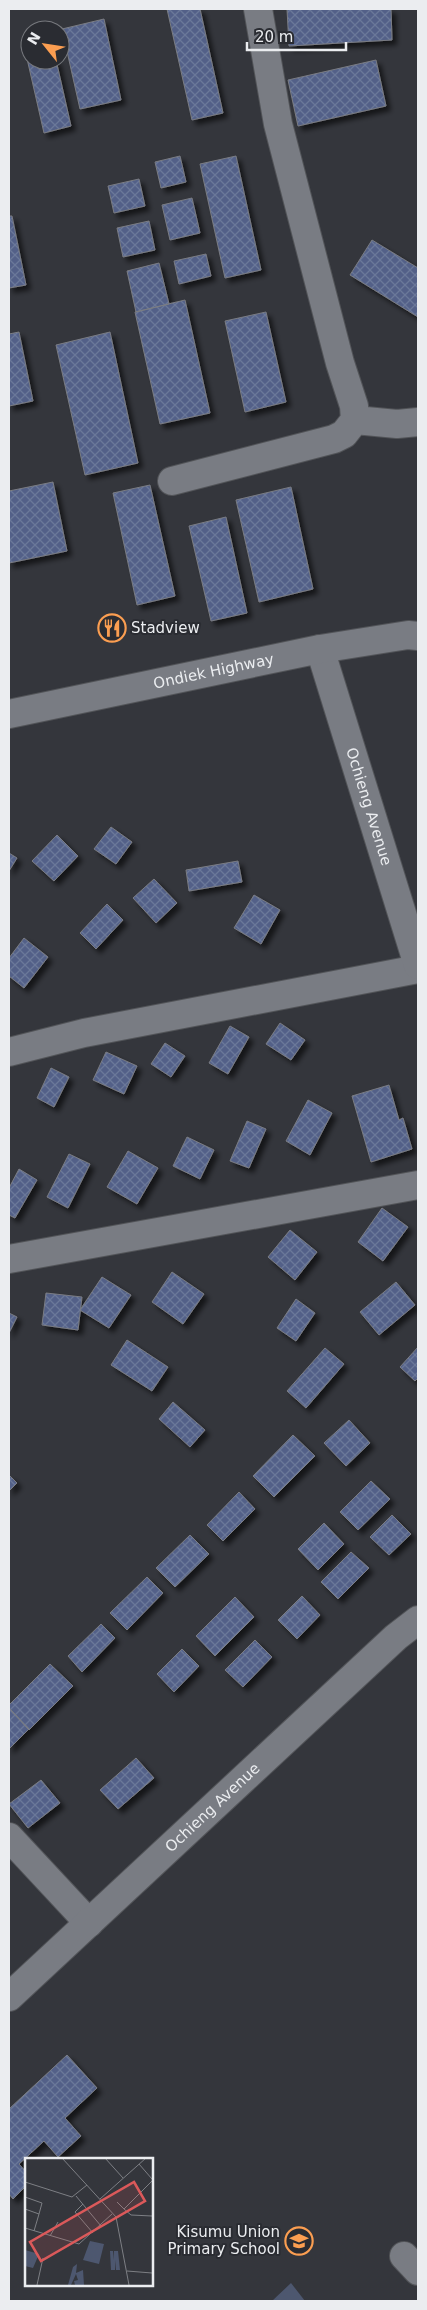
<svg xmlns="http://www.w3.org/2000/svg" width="427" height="2310" font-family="'DejaVu Sans',sans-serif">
  <defs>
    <pattern id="building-cross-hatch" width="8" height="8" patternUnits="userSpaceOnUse" patternTransform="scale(1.25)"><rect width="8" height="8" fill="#526188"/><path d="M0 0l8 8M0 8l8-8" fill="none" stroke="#6b7899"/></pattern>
    <filter id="shadow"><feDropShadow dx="4.5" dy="4.5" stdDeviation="2.5" flood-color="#0009"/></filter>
  </defs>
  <rect width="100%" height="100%" fill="#34363c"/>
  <path fill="#4d576f" d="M291,2283l14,18h-33z"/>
  <path fill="url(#building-cross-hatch)" stroke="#7a7c83" filter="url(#shadow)" d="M167,9h33l23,104 -31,7z
    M287,9h104l1,31 -103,6z
    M104,19l17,81 -41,9 -18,-80z
    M30,40v20h26l15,66 -27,7 -21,-92z
    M376,60l10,46 -88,20 -10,-46z
    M180,156l6,26 -25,6 -6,-26z
    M236,156l25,114 -36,8 -25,-114z
    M139,179l6,27 -31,7 -6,-27z
    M192,198l8,35 -30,7 -8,-35z
    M9,216h3l14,69 -17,3z
    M149,221l6,29 -32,7 -6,-29z
    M372,240l46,28v49l-68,-42z
    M206,254l5,22 -32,8 -5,-23z
    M159,263l10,41 -33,8 -9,-41z
    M185,300l25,113 -50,11 -25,-112z
    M266,312l20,90 -41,10 -20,-91z
    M19,332l14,69 -24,5v-72z
    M110,332l28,131 -53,12 -29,-130z
    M53,482l14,69 -58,12v-72z
    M150,485l25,111 -38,9 -24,-112z
    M291,487l22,102 -54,13 -23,-102z
    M226,517l21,96 -36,8 -22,-95z
    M111,827l21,15 -16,22 -22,-15z
    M57,835l21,21 -24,25 -22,-20z
    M9,853l8,5 -8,13z
    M238,861l4,21 -53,9 -3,-21z
    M154,879l23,24 -21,20 -23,-25z
    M254,895l26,15 -19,34 -27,-16z
    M107,904l16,16 -27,29 -16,-16z
    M24,938l24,19 -24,31 -15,-12v-18z
    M280,1023l25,17 -14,20 -25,-16z
    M230,1026l19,11 -21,37 -19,-11z
    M165,1043l20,13 -14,21 -20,-13z
    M106,1052l31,14 -13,28 -31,-14z
    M51,1068l18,9 -15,30 -17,-9z
    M389,1085l10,35 4,-2 9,31 -41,13 -19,-66z
    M308,1100l24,13 -22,42 -24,-14z
    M247,1121l19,8 -17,39 -19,-7z
    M187,1137l27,13 -14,29 -27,-13z
    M128,1151l30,17 -21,36 -30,-17z
    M69,1154l21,10 -22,44 -21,-11z
    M19,1169l18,11 -22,38 -6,-3v-27z
    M382,1208l26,19 -25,34 -25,-19z
    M290,1230l27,22 -22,28 -27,-23z
    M172,1272l32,22 -21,30 -31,-22z
    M102,1277l29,18 -22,33 -29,-18z
    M396,1282l19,23 -36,30 -19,-23z
    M46,1293l36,4 -4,33 -36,-5z
    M296,1299l19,14 -19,28 -19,-13z
    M9,1313l8,4 -8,16z
    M127,1340l41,27 -16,24 -41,-26z
    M418,1347v31l-3,3 -15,-14z
    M325,1348l19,16 -38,44 -19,-17z
    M173,1402l32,28 -15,17 -31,-28z
    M349,1420l21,23 -24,23 -22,-23z
    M293,1435l22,21 -41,41 -21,-21z
    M9,1475l8,8 -8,8z
    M371,1481l19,18 -32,31 -18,-18z
    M239,1492l16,17 -32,32 -16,-16z
    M392,1515l19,19 -22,21 -19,-18z
    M324,1523l20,21 -26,26 -20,-21z
    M190,1535l19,19 -34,33 -19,-19z
    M351,1552l18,16 -31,31 -17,-17z
    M147,1577l16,16 -36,37 -17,-17z
    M302,1596l18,19 -23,24 -19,-19z
    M235,1597l19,20 -39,39 -19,-20z
    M101,1624l14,14 -33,34 -14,-16z
    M255,1640l17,17 -29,30 -18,-17z
    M182,1649l17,17 -25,26 -17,-18z
    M50,1664l23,22 -44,44 -20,-22v-3z
    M9,1708l20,21 -20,20z
    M136,1758l18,20 -36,31 -18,-19z
    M41,1780l19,23 -32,25 -19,-24z
    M67,2055l30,33 -32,30 16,18 -23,21 -14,-16 -25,23 7,8v14l-13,13 -4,-5v-85z"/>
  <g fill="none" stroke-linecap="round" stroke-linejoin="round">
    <g stroke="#525458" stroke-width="30">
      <path id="minor" d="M355,420l42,4 21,-2
        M172,481l162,-42 10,-5 11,-14 -1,-14 -14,-43 -62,-239 -20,-115
        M9,1052l75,-19 334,-64
        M9,1259l409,-74
        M9,1837l80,86
        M404,2256l14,15"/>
    </g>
    <g stroke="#525458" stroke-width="30">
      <g id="tertiary">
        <path id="s1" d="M320,649l98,316"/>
        <path id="s2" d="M9,1997l387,-360 22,-17"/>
      </g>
    </g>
    <g stroke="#525458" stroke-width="30">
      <g id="secondary">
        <path id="s3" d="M9,714l311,-65 88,-14 10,1"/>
      </g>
    </g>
    <use href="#minor" stroke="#797c83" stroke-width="28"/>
    <use href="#tertiary" stroke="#797c83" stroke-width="28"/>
    <use href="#secondary" stroke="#797c83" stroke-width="28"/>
  </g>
  <defs>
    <g id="restaurant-ring" transform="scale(1.4375)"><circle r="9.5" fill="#2a2c32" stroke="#fb9e51" stroke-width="1.5"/><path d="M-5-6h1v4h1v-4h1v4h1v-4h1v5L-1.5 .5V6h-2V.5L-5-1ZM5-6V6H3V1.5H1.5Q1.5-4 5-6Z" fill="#fb9e51"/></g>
    <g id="school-ring" transform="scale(1.4375)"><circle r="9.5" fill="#2a2c32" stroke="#fb9e51" stroke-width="1.5"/><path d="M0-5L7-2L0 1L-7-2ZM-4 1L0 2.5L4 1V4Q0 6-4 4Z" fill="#fb9e51"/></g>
  </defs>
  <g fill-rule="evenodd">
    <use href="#restaurant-ring" x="112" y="628"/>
    <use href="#school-ring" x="299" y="2241"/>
  </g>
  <g text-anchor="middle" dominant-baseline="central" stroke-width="4" stroke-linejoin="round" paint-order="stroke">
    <g font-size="15" fill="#ebedf0" stroke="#2a2c32" text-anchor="start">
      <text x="131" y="628">Stadview</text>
      <text x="280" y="2232" text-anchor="end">Kisumu Union<tspan x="280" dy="17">Primary School</tspan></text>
    </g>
    <g font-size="15" fill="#ebedf0" stroke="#2a2c32">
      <text stroke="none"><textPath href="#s3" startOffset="209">Ondiek Highway</textPath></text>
      <text stroke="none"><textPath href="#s1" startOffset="165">Ochieng Avenue</textPath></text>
      <text stroke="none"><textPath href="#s2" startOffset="278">Ochieng Avenue</textPath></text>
    </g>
  </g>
  <g transform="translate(25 2158)">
    <rect width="128" height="128" fill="#34363c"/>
    <path d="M52,106l-1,9 7,-3 1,15h-9l-1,-4 4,-1 -2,-6 -5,11h-3l5,-18z" fill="#4d576f"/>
    <path d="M65,83l14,3 -5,20 -16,-4zM0,92l14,4 -6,14 -8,-2zM85,93h3l1,9v-9h4l2,19h-4l-1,-10v10h-4z" fill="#4d576f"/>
    <path fill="none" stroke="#7d7f84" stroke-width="1" d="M37,0l54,59 13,68M80,0l18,20M114,6l13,15M0,24l47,15 15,-12M51,38l25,30M0,39l17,6 -3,11M75,41l46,-41M92,44l7,7 28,-28M58,46l-8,8 18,21M0,51l14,5 -5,17M99,51l7,6 21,1M0,70l54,16 33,-30M25,78l8,-14M102,113l25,2M12,127l6,-27"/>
    <path fill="#db595a" fill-opacity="0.15" stroke="#db595a" stroke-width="2.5" d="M109,24l11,19 -104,60 -11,-19z"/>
    <rect width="128" height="128" fill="none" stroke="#ebedf0" stroke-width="2.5"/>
  </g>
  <rect width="427" height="2310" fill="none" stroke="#ebedf0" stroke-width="20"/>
  <g transform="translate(45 45) rotate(300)"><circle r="24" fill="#2a2c32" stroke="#77797e"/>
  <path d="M0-4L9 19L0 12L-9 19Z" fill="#fb9e51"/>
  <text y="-8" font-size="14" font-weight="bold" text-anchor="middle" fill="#ebedf0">N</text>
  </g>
  <path d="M247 42v8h99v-8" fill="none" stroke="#ebedf0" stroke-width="2.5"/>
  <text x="255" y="42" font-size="15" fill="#ebedf0" stroke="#2a2c32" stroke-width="4" paint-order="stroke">20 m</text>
</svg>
